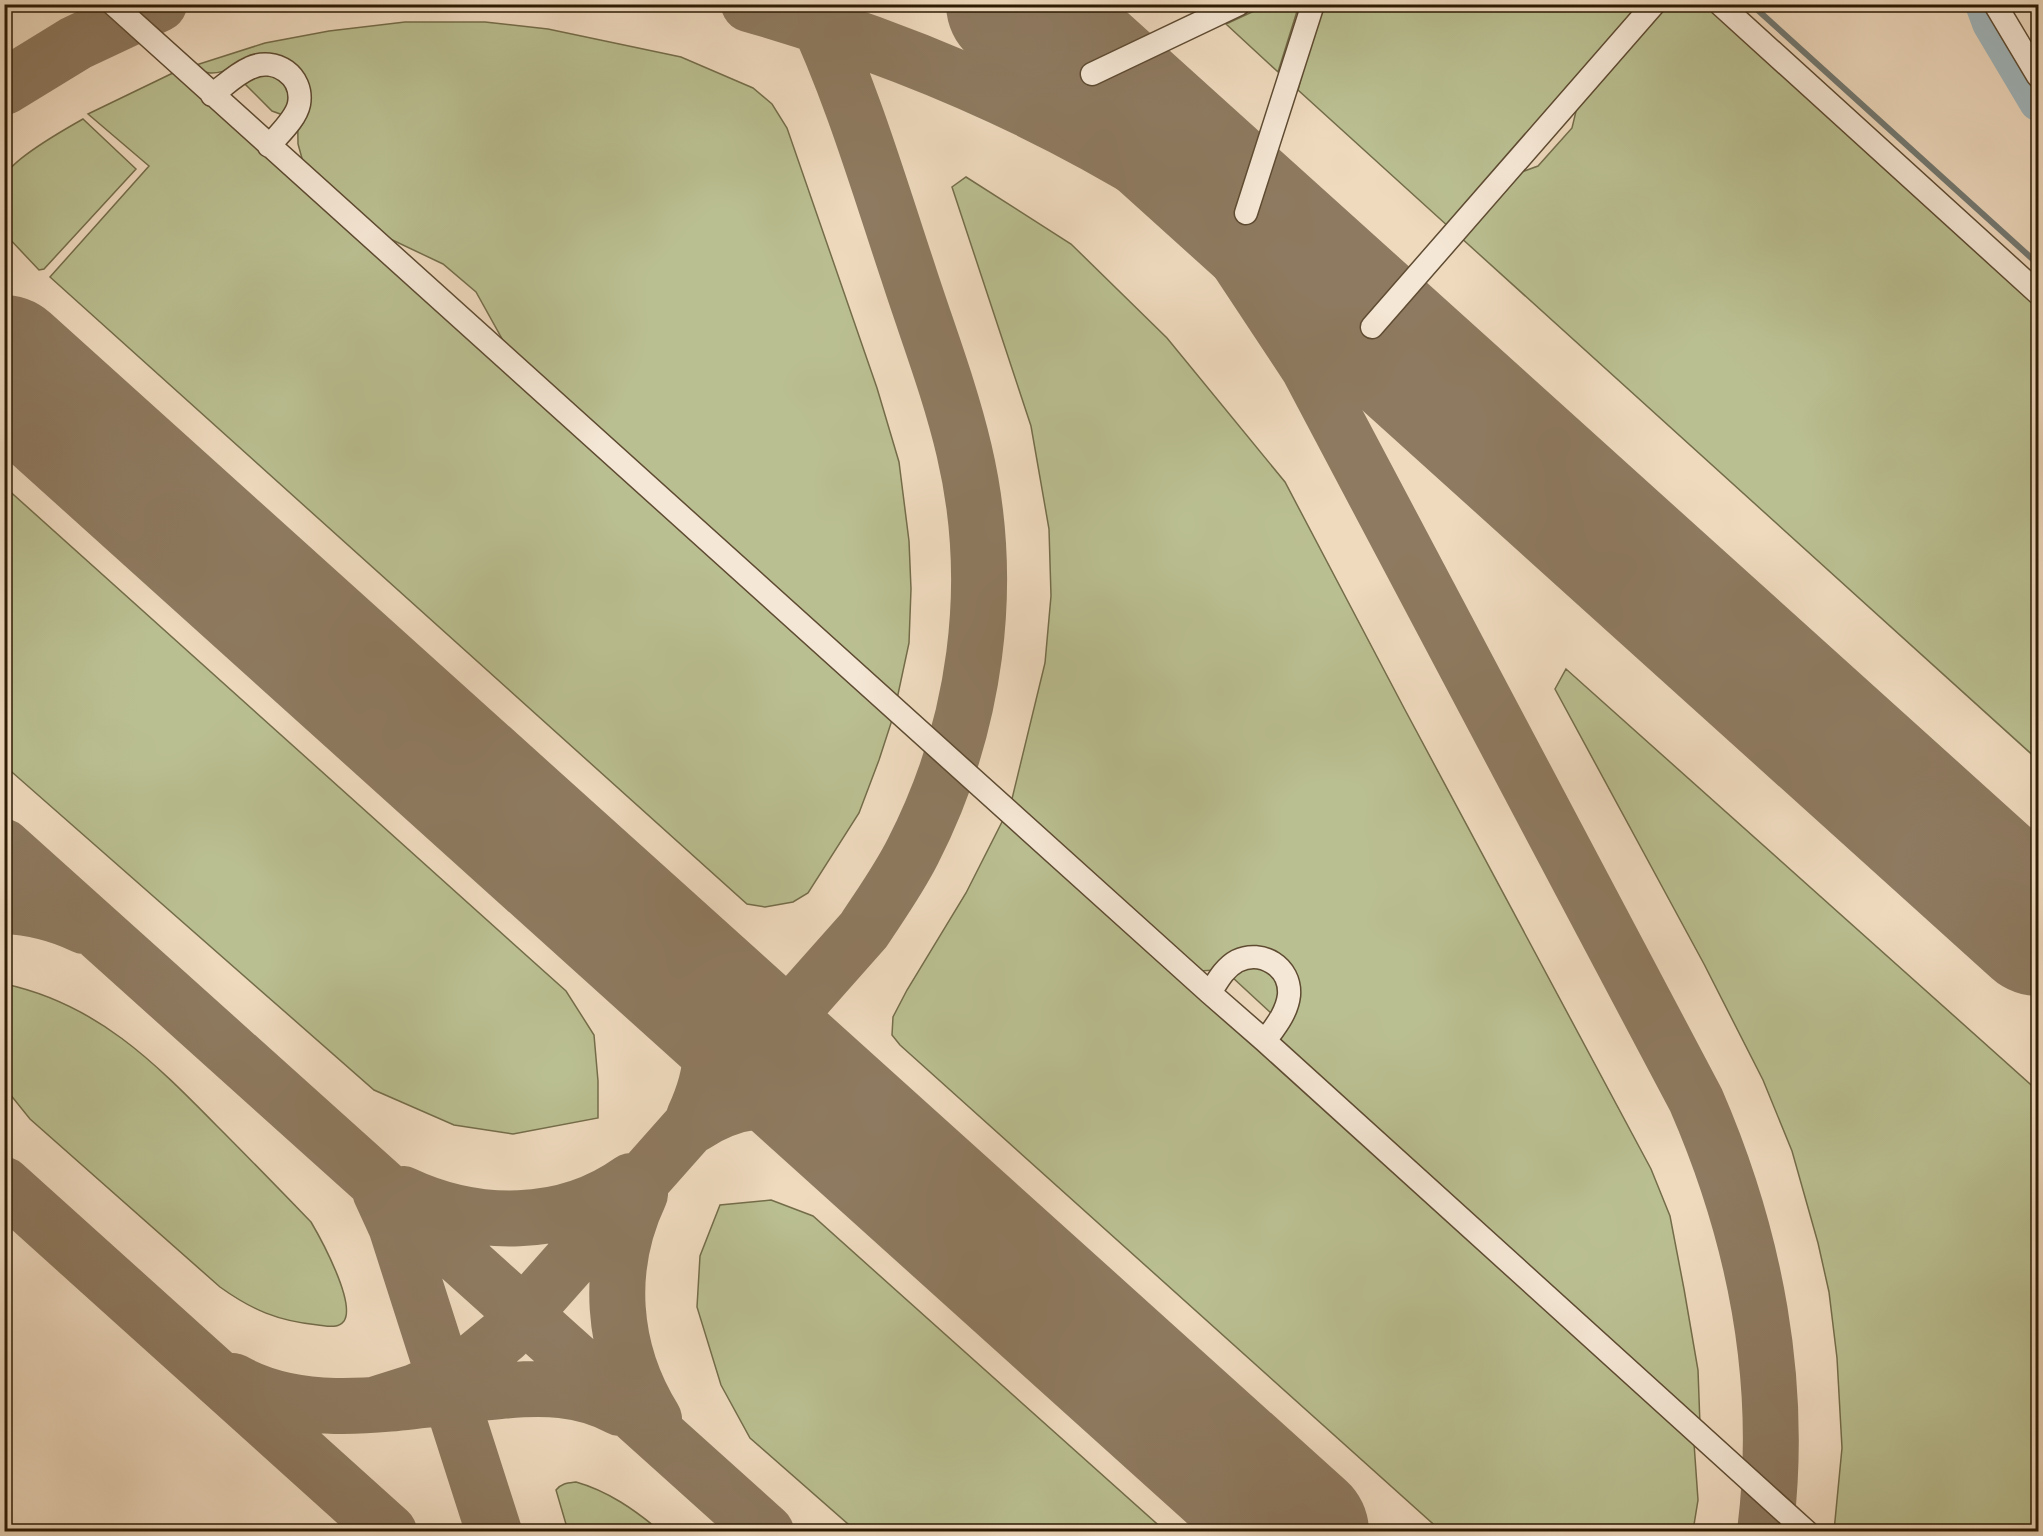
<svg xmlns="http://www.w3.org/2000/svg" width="2043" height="1536" font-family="'IM FELL Great Primer',serif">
  <rect width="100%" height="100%" fill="#efdabe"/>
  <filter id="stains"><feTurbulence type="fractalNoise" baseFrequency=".00333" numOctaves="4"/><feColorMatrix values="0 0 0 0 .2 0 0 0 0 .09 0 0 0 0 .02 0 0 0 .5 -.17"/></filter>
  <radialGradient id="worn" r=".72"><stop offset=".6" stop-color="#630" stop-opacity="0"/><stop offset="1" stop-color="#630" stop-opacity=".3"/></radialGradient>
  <path fill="#babf91" stroke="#746d4a" stroke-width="1.5" d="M1267,5h32l-21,67 -52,-48z
    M1320,5h327l-197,223 -152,-138z
    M1668,5h39l5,2 326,294v459l-579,-524 57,-62 22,-8 34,-38 5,-21 82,-95z
    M405,22h80l63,7 133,28 72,31 19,16 15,24 90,260 22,74 10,79 2,48 -2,54 -12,56 -387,-346 -34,-61 -33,-28 -59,-28 -81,-74 -5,-18 -1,-72c-19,-1 -39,-3 -58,-3 -20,0 -24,11 -46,-3l72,-23 64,-12z
    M175,72l718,645 -14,43 -20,53 -51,80 -15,9 -28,5 -18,-3 -697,-627 99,-111 -61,-52z
    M253,75l31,2 9,24 -10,14 -11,-4 -29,-29z
    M83,119l53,50 -92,100 -5,1 -34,-36c-1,-12 -3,-47 -1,-56 5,-17 63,-50 79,-59z
    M966,177l105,67 96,94 118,144 119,226 247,461 19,47 14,73 14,81 2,55 -418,-381 -2,-10 2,-76 -66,12 -17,1 -188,-168 34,-140 6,-67 -2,-67 -18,-103 -79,-239z
    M5,487l561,504 28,44 4,46v37l-85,16 -59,-9 -80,-35 -369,-324z
    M1566,669l472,422v440h-204l8,-83 -5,-90 -8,-66 -11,-49 -26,-92 -29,-71 -59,-116 -149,-275z
    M1003,820l691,623 4,57 -5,31h-252l-541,-486 -8,-10 1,-18 14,-27 59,-97z
    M1267,965l15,21 -10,28 -40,-37 10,-10z
    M5,984c92,20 149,78 213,143 31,31 62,63 93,95 10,17 45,81 33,99 -6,8 -17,5 -26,4 -40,-4 -66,-15 -98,-38l-190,-168 -25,-31z
    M771,1200l42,16 352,315h-309l-106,-93 -29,-53 -24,-78 3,-51 20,-51z
    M576,1482c32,9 59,28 84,49h-92l-12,-41c6,-7 12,-7 20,-8z"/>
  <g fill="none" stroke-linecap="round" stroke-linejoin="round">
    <path stroke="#727973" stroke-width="6" d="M1751,4l287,260"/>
    <path stroke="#a0b7bd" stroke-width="38" d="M1984,4l7,19 47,79"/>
    <path stroke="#8e7a60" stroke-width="56" d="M749,4c143,41 282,99 409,177
      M1014,4l110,115 72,85 30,39 82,124 388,733c59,136 88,283 69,432
      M4,87l72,-44 83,-39
      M1232,228l74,53 117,91
      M4,847l762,685
      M4,906c29,1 55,8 80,20
      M671,964c43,52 52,90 23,153
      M694,1125c36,-25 89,-34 129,-14 14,8 27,17 40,26
      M4,1185l385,347
      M380,1191l16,35 98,306
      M403,1194c72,34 161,35 228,-13
      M640,1194c-35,74 -29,156 14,225
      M233,1381c80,45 181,17 267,10 42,-4 82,-4 120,17
      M377,1404l38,-12 31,-14 24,-14 35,-29 359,-405c17,-26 35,-51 49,-79 63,-123 83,-266 51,-401 -14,-60 -37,-119 -56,-178 -30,-90 -57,-182 -98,-268"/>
    <path stroke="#8e7a60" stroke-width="138" d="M1015,4l1023,923
      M4,364l1296,1168"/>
    <g stroke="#5e4b32" stroke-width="25">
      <path id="minor" d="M113,4l1097,989 55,48 542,491
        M1720,4l318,289
        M1995,4l43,72
        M1092,74l147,-70
        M212,95c12,-9 24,-21 38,-27 25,-12 54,8 49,36 -3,15 -20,30 -30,42
        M1246,213l67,-209
        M1372,327l282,-323
        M1210,993c7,-11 14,-25 27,-32 25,-12 54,6 52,34 -2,18 -14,32 -24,46"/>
    </g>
    <use href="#minor" stroke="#f5e7d5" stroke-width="22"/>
  </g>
  <rect width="2043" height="1536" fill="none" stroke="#efdabe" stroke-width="24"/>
  <rect x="6" y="6" width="2031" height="1524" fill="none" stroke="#2d1b03" stroke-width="3"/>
  <rect x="12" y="12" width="2019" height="1512" fill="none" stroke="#2d1b03" stroke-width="1.5"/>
  <rect width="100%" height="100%" filter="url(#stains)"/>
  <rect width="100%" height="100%" fill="url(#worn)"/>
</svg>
